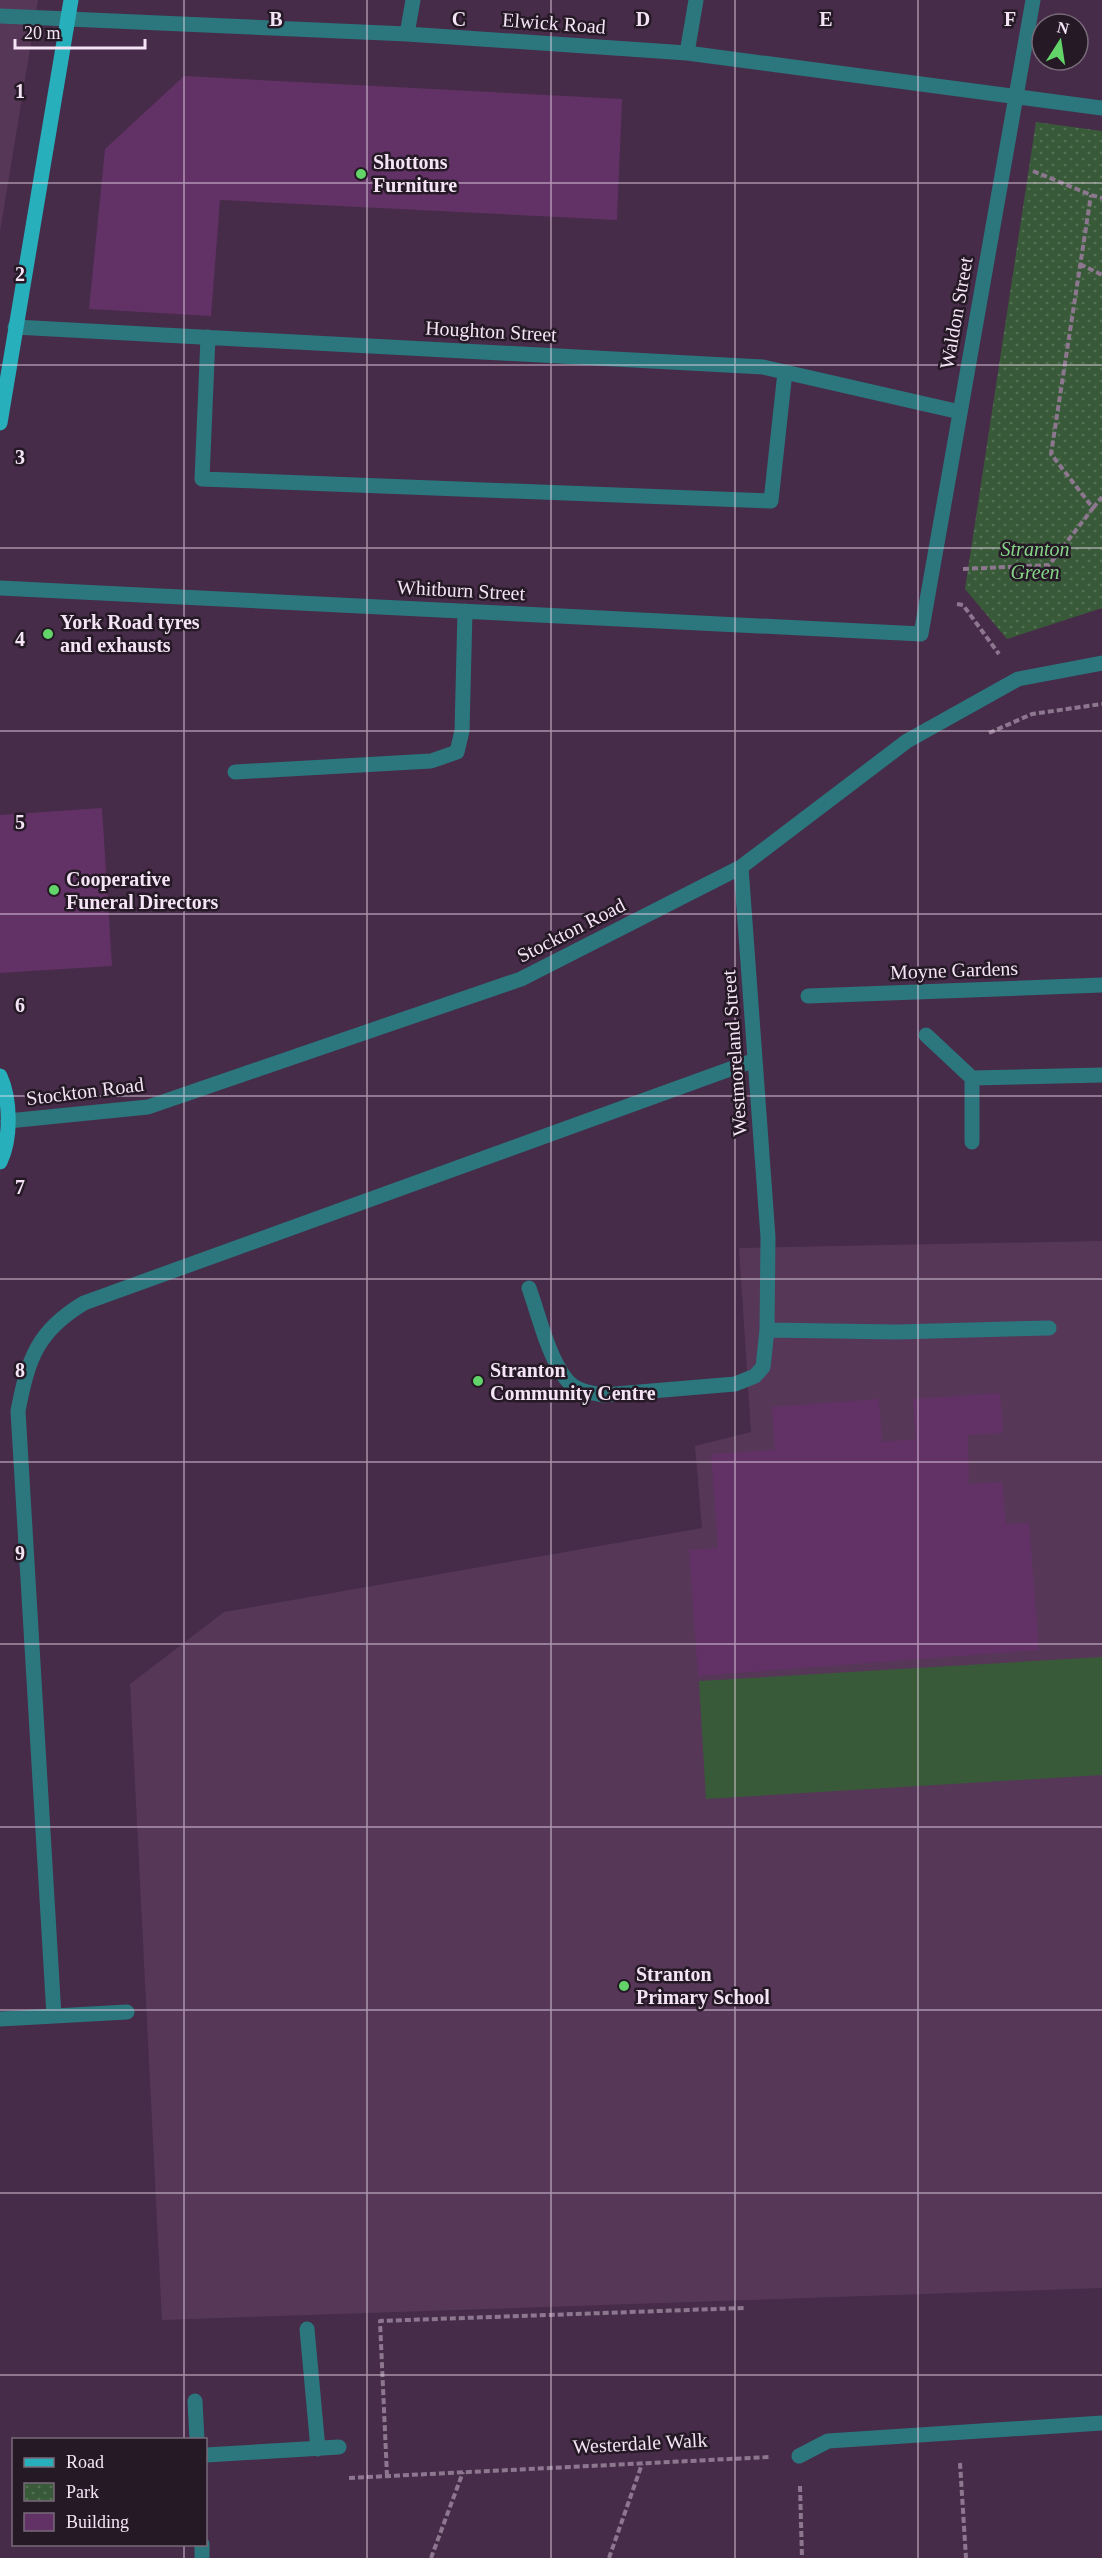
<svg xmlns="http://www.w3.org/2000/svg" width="1102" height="2558" font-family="'Times New Roman',serif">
  <defs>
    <pattern id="park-dots" width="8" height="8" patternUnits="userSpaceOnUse" patternTransform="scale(1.5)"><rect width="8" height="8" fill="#395a39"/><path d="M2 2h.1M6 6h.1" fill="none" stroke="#567256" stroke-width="1.8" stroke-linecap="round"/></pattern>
  </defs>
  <rect width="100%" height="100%" fill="#462c48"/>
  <path fill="#563758" d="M0,0h38l-38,232z
    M1102,1241v1047l-940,32 -32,-636 94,-72 478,-84 -7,-82 56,-14 -12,-184z"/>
  <path fill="url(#park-dots)" d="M1036,122l66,9v477l-95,31 -42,-50z"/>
  <path fill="#395a39" d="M1102,1657v118l-396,24 -7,-118z"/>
  <path fill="#623266" d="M184,76l438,23 -5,121 -397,-20 -9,116 -122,-7 16,-160z
    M102,808l10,158 -112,7v-158z
    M1000,1393l3,40 -35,2 1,49 33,-2 4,42 23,-1 10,127 -341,26 -9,-126 29,-2 -7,-94 64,-4 -3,-43 107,-8 3,43 34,-3 -3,-40z"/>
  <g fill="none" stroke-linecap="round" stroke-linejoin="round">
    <path stroke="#8d778f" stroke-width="4" stroke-dasharray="6 3" stroke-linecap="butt" d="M1033,171l58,24 11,3
      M1080,264l22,11
      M1093,508l9,-11
      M963,569l86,-4 44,-57 -42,-54 40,-259
      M957,604l6,1 36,49
      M989,733l43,-19 70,-10
      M960,2463l6,95
      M387,2476l-7,-155 364,-13
      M349,2478l421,-21
      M800,2486l2,72
      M431,2558l32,-86
      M609,2558l33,-94"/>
    <path stroke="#2c767e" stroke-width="15" d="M0,16l407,18 280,19 415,55
      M407,34l6,-34
      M687,53l9,-53
      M15,327l748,40 197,45
      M208,337l-6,142 569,22 14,-129
      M0,588l921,46 112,-634
      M235,772l196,-11 26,-9 5,-21 3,-120
      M808,996l294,-11
      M926,1035l46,43v64
      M972,1078l130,-3
      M8,1121l140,-14 373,-128 220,-112 166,-126 111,-62 84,-16
      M529,1288c10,28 19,68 37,91 9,12 25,14 38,16l131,-11 20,-8 8,-9 4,-37 1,-93 -27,-370
      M767,1330l129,2 153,-4
      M54,2016l-36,-605c10,-52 19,-80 66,-108l671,-243
      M0,2019l127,-7
      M307,2329l11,120
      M195,2401l2,39
      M206,2455l133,-8
      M799,2456l29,-15 274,-18
      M202,2544v14"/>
    <path stroke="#27afbb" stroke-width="15" d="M0,423l71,-423
      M0,1076c11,24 11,63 0,86"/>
  </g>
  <path fill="none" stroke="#f5e4f6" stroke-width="1.5" stroke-opacity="0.55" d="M184,0v2440M367,0v2558M551,0v2558M735,0v2558M918,0v2558M0,183h1102M0,365h1102M0,548h1102M0,731h1102M0,914h1102M0,1096h1102M0,1279h1102M0,1462h1102M0,1644h1102M0,1827h1102M0,2010h1102M0,2193h1102M0,2375h1102M184,2544v14"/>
  <g fill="#62d469" stroke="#251926" stroke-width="2">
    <circle cx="361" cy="174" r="6"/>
    <circle cx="48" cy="634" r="6"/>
    <circle cx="54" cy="890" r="6"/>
    <circle cx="478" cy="1381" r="6"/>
    <circle cx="624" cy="1986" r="6"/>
  </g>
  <g text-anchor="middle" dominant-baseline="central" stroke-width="5" stroke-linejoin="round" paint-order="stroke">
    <g font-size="20" fill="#f5e4f6" stroke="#251926">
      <text transform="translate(554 23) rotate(4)">Elwick Road</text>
      <text transform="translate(956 313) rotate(-80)">Waldon Street</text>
      <text transform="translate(491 331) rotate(3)">Houghton Street</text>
      <text transform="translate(461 590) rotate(3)">Whitburn Street</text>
      <text transform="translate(571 930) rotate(-27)">Stockton Road</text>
      <text transform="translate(954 970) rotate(-2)">Moyne Gardens</text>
      <text transform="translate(734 1053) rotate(-94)">Westmoreland Street</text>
      <text transform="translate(85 1091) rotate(-7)">Stockton Road</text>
      <text transform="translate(640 2443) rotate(-3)">Westerdale Walk</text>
    </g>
    <g font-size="20" font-weight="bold" fill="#f5e4f6" stroke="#251926" text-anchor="start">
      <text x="373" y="162">Shottons<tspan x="373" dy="23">Furniture</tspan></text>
      <text x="60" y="622">York Road tyres<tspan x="60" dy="23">and exhausts</tspan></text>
      <text x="66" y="879">Cooperative<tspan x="66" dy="23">Funeral Directors</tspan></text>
      <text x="490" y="1370">Stranton<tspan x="490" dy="23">Community Centre</tspan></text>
      <text x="636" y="1974">Stranton<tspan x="636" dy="23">Primary School</tspan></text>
    </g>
    <g font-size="20" font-style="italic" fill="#86d488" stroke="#251926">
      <text x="1035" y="549">Stranton<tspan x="1035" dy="23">Green</tspan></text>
    </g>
  </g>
  <g font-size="20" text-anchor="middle" font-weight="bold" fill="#f5e4f6" stroke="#251926" stroke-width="5" stroke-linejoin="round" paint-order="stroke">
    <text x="276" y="26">B</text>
    <text x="459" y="26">C</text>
    <text x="643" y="26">D</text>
    <text x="826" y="26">E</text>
    <text x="1010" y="26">F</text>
    <text x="20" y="98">1</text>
    <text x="20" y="281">2</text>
    <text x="20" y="464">3</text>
    <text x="20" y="646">4</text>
    <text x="20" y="829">5</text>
    <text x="20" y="1012">6</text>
    <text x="20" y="1194">7</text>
    <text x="20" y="1377">8</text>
    <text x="20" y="1560">9</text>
  </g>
  <rect x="12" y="2438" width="195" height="108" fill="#251926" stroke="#786a79" stroke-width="1.5"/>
  <rect x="24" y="2458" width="30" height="9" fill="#27afbb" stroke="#786a79" stroke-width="1.5"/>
  <text x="66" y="2468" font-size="18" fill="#f5e4f6">Road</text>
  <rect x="24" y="2483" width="30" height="18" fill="url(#park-dots)" stroke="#786a79" stroke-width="1.5"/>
  <text x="66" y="2498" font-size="18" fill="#f5e4f6">Park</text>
  <rect x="24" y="2513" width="30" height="18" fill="#623266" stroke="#786a79" stroke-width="1.5"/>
  <text x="66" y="2528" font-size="18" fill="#f5e4f6">Building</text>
  <g transform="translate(1060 42) rotate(12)"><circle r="28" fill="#251926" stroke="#786a79" stroke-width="1.5"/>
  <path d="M0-4.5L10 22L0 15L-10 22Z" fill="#62d469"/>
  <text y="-9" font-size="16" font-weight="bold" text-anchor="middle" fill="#f5e4f6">N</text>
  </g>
  <path d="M15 39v9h130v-9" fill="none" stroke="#f5e4f6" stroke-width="3"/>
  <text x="24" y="39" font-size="18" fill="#f5e4f6" stroke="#251926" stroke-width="4.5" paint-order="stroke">20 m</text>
</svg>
